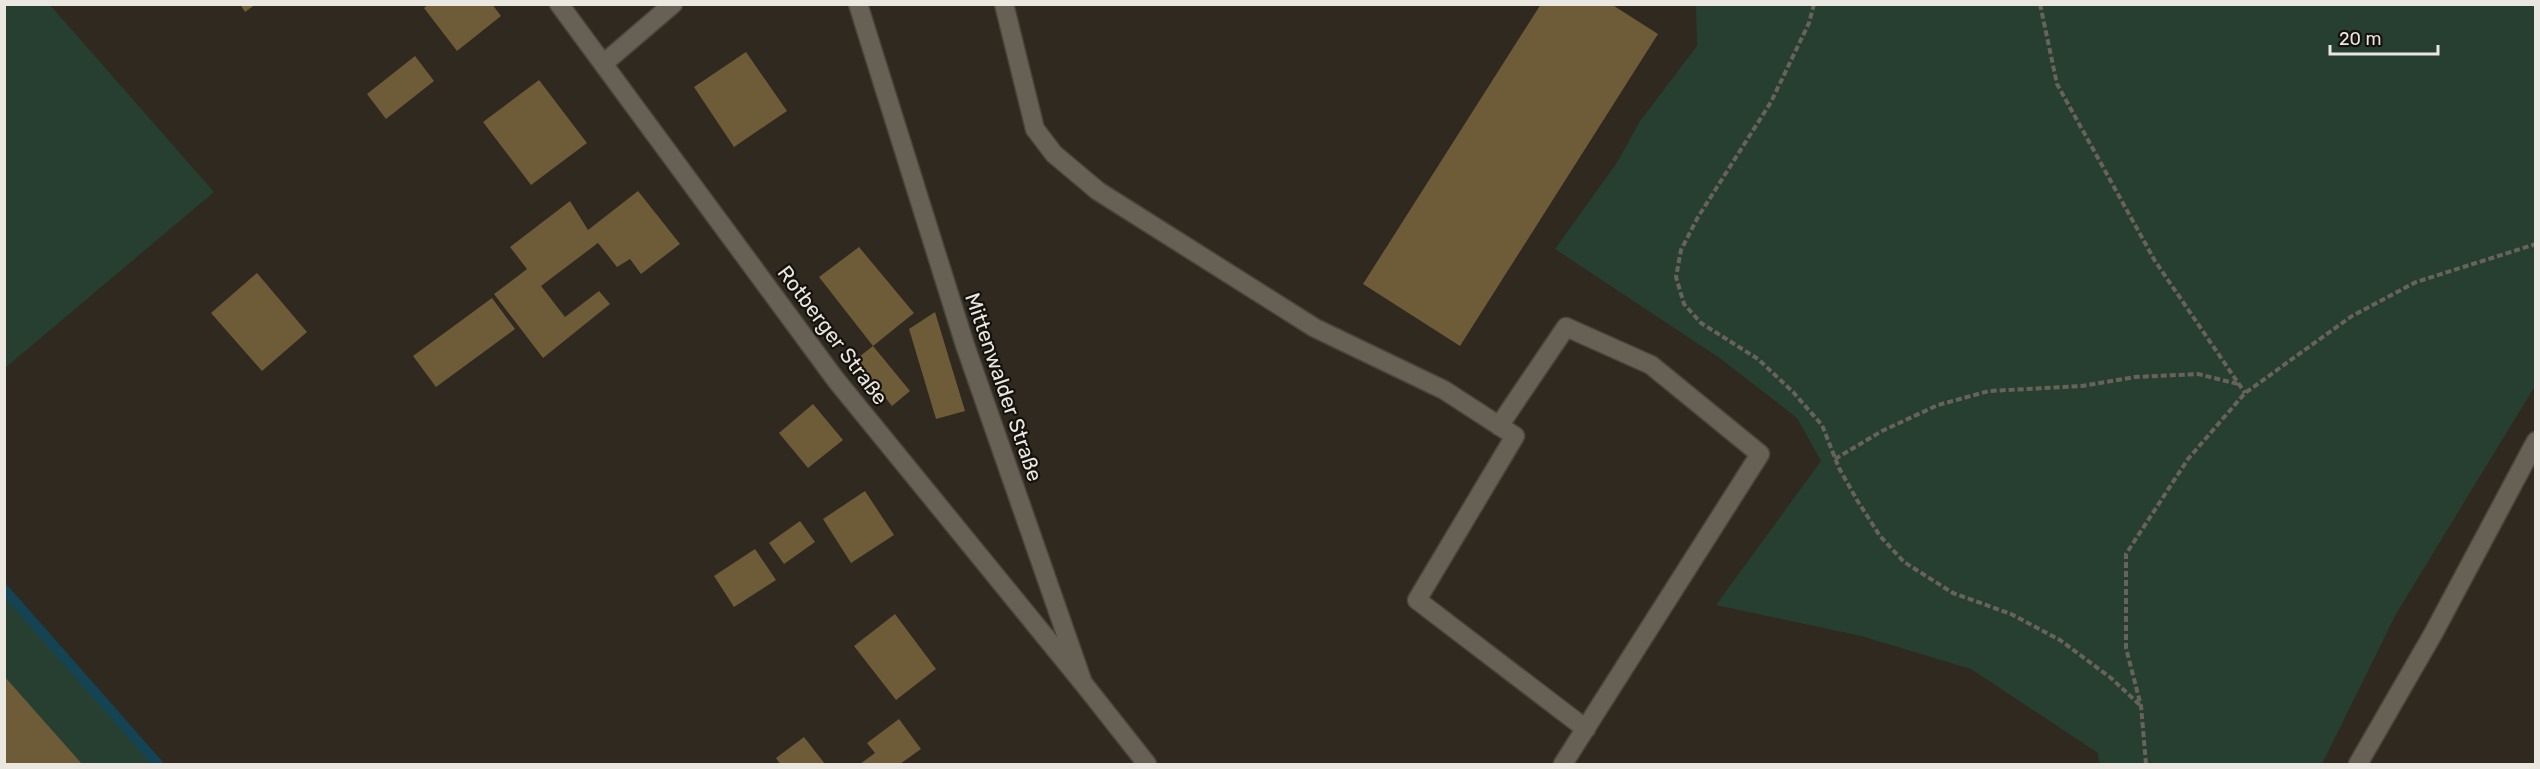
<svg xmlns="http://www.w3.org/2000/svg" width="2540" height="769" font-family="Rubik,sans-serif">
  <rect width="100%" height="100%" fill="#2f291f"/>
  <path fill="#273f30" d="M5,4l45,1 164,187 -209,176z
    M1696,5h839v381l-139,228 -74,150h-223l-1,-11 -127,-84 -110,-33 -145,-31 105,-144 -24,-43 -76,-59 -166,-110 63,-88 22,-40 57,-75z
    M5,589l153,175h-153z"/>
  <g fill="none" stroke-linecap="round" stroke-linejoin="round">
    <path stroke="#144453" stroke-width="10" d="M4,589l154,175"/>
  </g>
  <path fill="#6e5b38" d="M240,4h16l-11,8z
    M429,4h63l9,12 -44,35 -33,-43z
    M1541,4h70l47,30 -198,312 -97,-62z
    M746,52l41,59 -53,36 -40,-60z
    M415,56l19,25 -48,38 -19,-25z
    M539,80l48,63 -56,42 -48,-63z
    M638,191l42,53 -39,30 -11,-15 -13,8 -19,-24 -57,43 24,31 34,-26 11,13 -67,54 -49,-64 33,-25 -17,-22 60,-46 18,29z
    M859,247l55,66 -41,33 -54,-69z
    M257,273l50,59 -45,39 -51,-58z
    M492,298l23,31 -79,58 -23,-31z
    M935,312l30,99 -29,8 -27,-90z
    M873,346l37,45 -18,15 -37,-46z
    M813,404l30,36 -35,28 -29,-35z
    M865,491l29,44 -43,28 -28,-44z
    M800,521l15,21 -31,22 -15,-21z
    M755,549l21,31 -42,27 -20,-31z
    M895,614l41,55 -40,31 -42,-54z
    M4,676l78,88h-78z
    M899,719l22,30 -21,15h-40l15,-11 -8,-10z
    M804,737l21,27h-45l-4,-6z"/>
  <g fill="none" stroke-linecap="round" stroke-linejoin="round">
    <g stroke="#4a453c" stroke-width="21">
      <path id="minor" d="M559,4l277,376 247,303
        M858,4l107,341 118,338 64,81
        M1004,4l31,125 19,25 44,37 217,137 129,62 71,46 -98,164 169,129
        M603,64l70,-60
        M1499,426l67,-99 85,38 109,89 -197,310
        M2358,764l75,-130 103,-193"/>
    </g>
    <path stroke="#68635a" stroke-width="4" stroke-dasharray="6 3" stroke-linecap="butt" d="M1814,4l-5,19 -38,79 -73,115 -17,33 -5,27 8,27 17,19 57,36 35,33 29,33 17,43 18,32 23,36 24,26 49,31 58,21 49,26 51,38 30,28
      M2040,4l17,80 98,177 90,132
      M1835,459l47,-28 56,-26 51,-14 93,-5 53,-9 63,-3 40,10
      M2146,764l-5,-58 -15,-58v-94l62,-95 57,-66 107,-77 64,-34 120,-38"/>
    <use href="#minor" stroke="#676055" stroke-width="18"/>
  </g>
  <g text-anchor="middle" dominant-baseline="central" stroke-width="4.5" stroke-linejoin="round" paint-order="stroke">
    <g font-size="21" fill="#eae6e0" stroke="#15120d">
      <text transform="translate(833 335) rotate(53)">Rotberger Straße</text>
      <text transform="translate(1004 387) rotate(71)">Mittenwalder Straße</text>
    </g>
  </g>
  <rect width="2540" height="769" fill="none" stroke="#eae6e0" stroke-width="12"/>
  <path d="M2330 45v9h108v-9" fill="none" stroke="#eae6e0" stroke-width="3"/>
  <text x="2339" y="45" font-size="18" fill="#eae6e0" stroke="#15120d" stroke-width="4.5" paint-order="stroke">20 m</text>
</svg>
